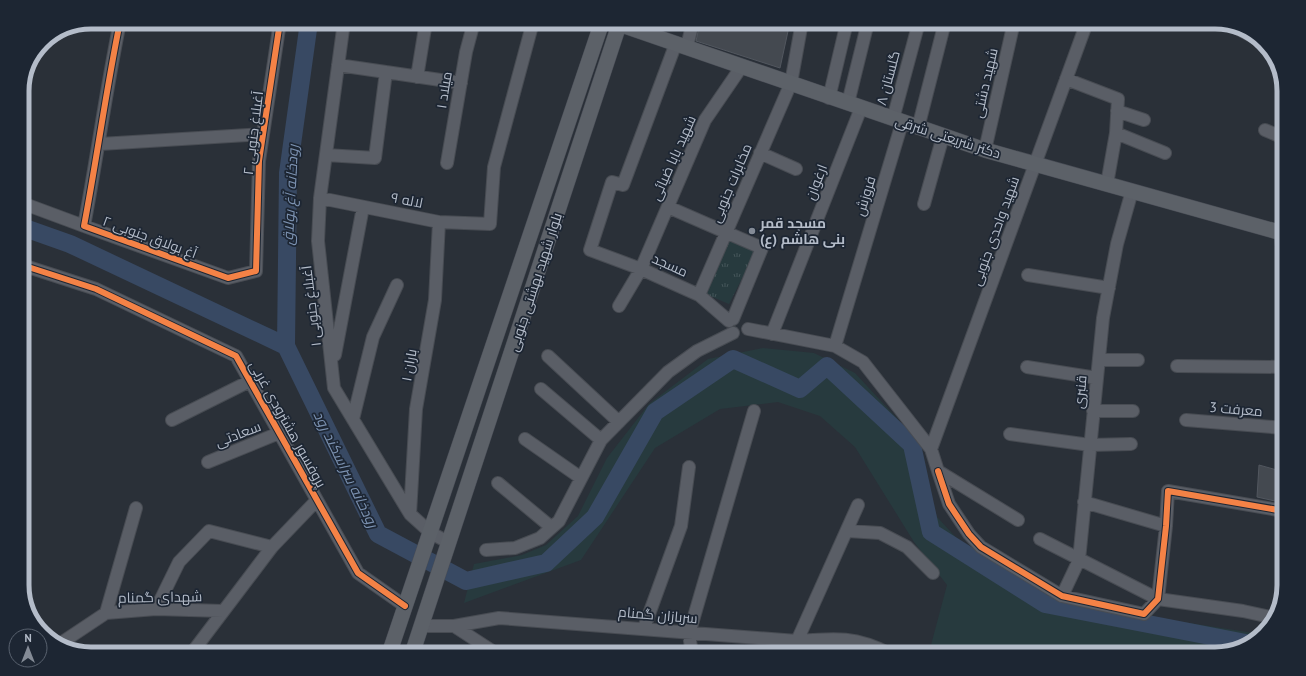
<svg xmlns="http://www.w3.org/2000/svg" width="1306" height="676" font-family="'PT Sans',Cairo,sans-serif">
  <defs>
    <pattern id="park-tufts" width="24" height="20" patternUnits="userSpaceOnUse"><rect width="24" height="20" fill="#273a3e"/><path d="M3 7l-1-3M5 7V3M7 7l1-3M15 17l-1-3M17 17v-4M19 17l1-3" fill="none" stroke="#445559"/></pattern>
  </defs>
  <rect width="100%" height="100%" fill="#2a3038"/>
  <path fill="#273a3e" d="M763,348l51,5 41,20 60,65 22,79 27,29 84,55 212,33 -10,11 -35,9h-268l-16,-9 16,-60 -33,-43 -59,-95 -35,-31 -42,-14 -58,7 -65,39 -74,112 -117,43 10,-39 48,-9 24,-10 32,-29 29,-58 42,-54 59,-45z"/>
  <path fill="url(#park-tufts)" d="M729,235l28,14 -28,55 -26,-11z"/>
  <g fill="none" stroke-linecap="round" stroke-linejoin="round">
    <path stroke="#384963" stroke-width="18" d="M22,227l48,17 216,102 92,188 88,47 80,-18 49,-46 60,-105 78,-53 67,30 27,-23 85,79 19,87 114,72 206,40
      M286,346l2,-173 21,-151"/>
  </g>
  <path fill="#444950" stroke="#52575f" d="M700,22h90l-10,46 -84,-27z
    M1259,465l25,7v31l-27,-6z"/>
  <g fill="none" stroke-linecap="round" stroke-linejoin="round">
    <g stroke="#484c53" stroke-width="14">
      <path id="minor" d="M120,22c-14,68 -23,136 -36,204l144,52 28,-7 3,-110 21,-139
        M344,22l-24,176 -2,43 16,147 76,126 21,19 17,9
        M676,43l-53,142 -11,-3 -22,68 51,19 58,26 30,26
        M687,46l6,-24
        M338,65l123,18
        M417,77l9,-55
        M1066,79l52,20 -2,34 -9,51
        M22,88l1,-3
        M829,98l18,-76
        M848,103l20,-81
        M1117,111l27,9
        M893,119l26,-97
        M918,128l27,-106
        M1265,130l19,8
        M1116,133l49,20
        M100,144l163,-10
        M985,150l29,-128
        M760,153l36,16
        M326,155l49,3 11,-86
        M447,163l19,-111 8,-30
        M320,198l119,24 51,2 4,-57 39,-145
        M22,203l62,23
        M924,204l19,-68
        M668,207l94,41 -29,71
        M22,265l74,24 140,67 122,217 47,33
        M1028,275l81,13
        M699,295l92,-212 11,-61
        M619,306l22,-37 64,-149 37,-54
        M748,329l87,17 28,16 68,87 7,22 80,49
        M772,334l89,-226
        M835,346l67,-223
        M335,355l28,-148
        M548,356l71,66
        M1099,360h39
        M1177,366l107,1
        M1027,367l70,11
        M541,389l60,51
        M1093,411h40
        M353,419l20,-82 24,-52
        M172,420l78,-39
        M1186,420l98,8
        M1010,434l80,11 41,-1
        M525,439l56,39
        M931,449l156,-427
        M208,462l71,-29
        M938,471l11,33 20,30 12,13 81,49 82,18 14,-15 8,-73 2,-35 116,20
        M498,483l53,44
        M1084,502l82,24
        M410,514l6,-105 19,-109 4,-78
        M848,531l32,2 27,14 26,26
        M1040,539l118,60 85,12 32,7
        M486,550l29,-2 25,-10 19,-17 42,-81 67,-68 29,-21 36,-18
        M1062,596l17,-36 24,-242 14,-74 15,-53
        M156,609l23,-47 30,-31 63,16
        M106,613l30,-105
        M421,626h33l45,-8 298,23c38,-3 59,-5 93,13
        M454,626l43,28
        M644,628l37,-102 8,-59
        M797,641l61,-136
        M58,645l48,-32 50,-4 67,2
        M191,654l81,-107 45,-47
        M692,654l-3,-20 65,-223"/>
    </g>
    <g stroke="#484c55" stroke-width="16">
      <path id="major" d="M613,22l372,128 297,83
        M1237,27l15,8
        M1284,226l-2,7 2,27
        M389,654l213,-632
        M412,654l208,-632"/>
    </g>
    <use href="#minor" stroke="#5a5e66" stroke-width="12"/>
    <use href="#major" stroke="#5c6168" stroke-width="15"/>
    <g stroke="#1d2633" stroke-width="8">
      <path id="cycleway" d="M120,22c-14,68 -23,136 -36,204l144,52 28,-7 3,-110 21,-139
        M22,265l74,24 140,67 122,217 47,33
        M938,471l11,33 20,30 12,13 81,49 82,18 14,-15 8,-73 2,-35 116,20"/>
    </g>
    <use href="#cycleway" stroke="#f48246" stroke-width="6"/>
  </g>
  <circle fill="#848b96" stroke="#1d2633" stroke-width="1.5" cx="752" cy="231" r="4"/>
  <g text-anchor="middle" dominant-baseline="central" stroke-width="3.5" stroke-linejoin="round" paint-order="stroke">
    <g font-size="14" fill="#b4bcc9" stroke="#1d2633">
      <text transform="translate(888 78) rotate(-75)">گلستان ۸</text>
      <text transform="translate(985 83) rotate(-77)">شهید دشتی</text>
      <text transform="translate(444 90) rotate(-81)">میلاد ۱</text>
      <text transform="translate(253 133) rotate(-83)">آغبلاغ جنوبی ۲</text>
      <text transform="translate(948 137) rotate(18)">دکتر شریعتی شرقی</text>
      <text transform="translate(673 158) rotate(-66)">شهيد بابا ضيائی</text>
      <text transform="translate(816 182) rotate(-69)">ارغوان</text>
      <text transform="translate(731 183) rotate(-67)">مخابرات جنوبی</text>
      <text transform="translate(865 196) rotate(-73)">فروزش</text>
      <text transform="translate(407 200) rotate(11)">لاله ۹</text>
      <text transform="translate(995 231) rotate(-70)">شهید واحدی جنوبی</text>
      <text transform="translate(150 237) rotate(20)">آغ بولاق جنوبی ۲</text>
      <text transform="translate(670 265) rotate(24)">مسجد</text>
      <text transform="translate(535 282) rotate(-72)">بلوار شهید بهشتی جنوبی</text>
      <text transform="translate(311 306) rotate(-97)">آغبلاغ جنوبی ۱</text>
      <text transform="translate(409 365) rotate(-80)">باران ۱</text>
      <text transform="translate(1080 392) rotate(-84)">قنبری</text>
      <text transform="translate(1236 409) rotate(5)">معرفت 3</text>
      <text transform="translate(288 424) rotate(61)">پروفسور هشترودی غربی</text>
      <text transform="translate(238 434) rotate(-21)">سعادتی</text>
      <text transform="translate(160 597) rotate(-1)">شهدای گمنام</text>
      <text transform="translate(658 615) rotate(5)">سربازان گمنام</text>
    </g>
    <g font-size="14" font-weight="bold" fill="#b4bcc9" stroke="#1d2633" text-anchor="start">
      <text x="760" y="223">مسجد قمر<tspan x="760" dy="16">بنی هاشم (ع)</tspan></text>
    </g>
    <g font-size="15" font-style="italic" fill="#7c92b1" stroke="#1d2633">
      <text transform="translate(290 195) rotate(-87)">رودخانه آغ بولاق</text>
      <text transform="translate(346 469) rotate(64)">رودخانه سراسکند رود</text>
    </g>
  </g>
  <path d="M0 0H1306V676H0ZM91 29H1215A62 62 0 0 1 1277 91V585A62 62 0 0 1 1215 647H91A62 62 0 0 1 29 585V91A62 62 0 0 1 91 29Z" fill="#1d2633" fill-rule="evenodd"/>
  <path fill="none" stroke="#b4bcc9" stroke-width="5" d="M91 29H1215A62 62 0 0 1 1277 91V585A62 62 0 0 1 1215 647H91A62 62 0 0 1 29 585V91A62 62 0 0 1 91 29Z"/>
  <g transform="translate(28 648)"><circle r="19" fill="#1d2633" stroke="#59626f"/>
  <path d="M0-3L7 15L0 10L-7 15Z" fill="#848b96"/>
  <text y="-6" font-size="11" font-weight="bold" text-anchor="middle" fill="#b4bcc9">N</text>
  </g>
</svg>
